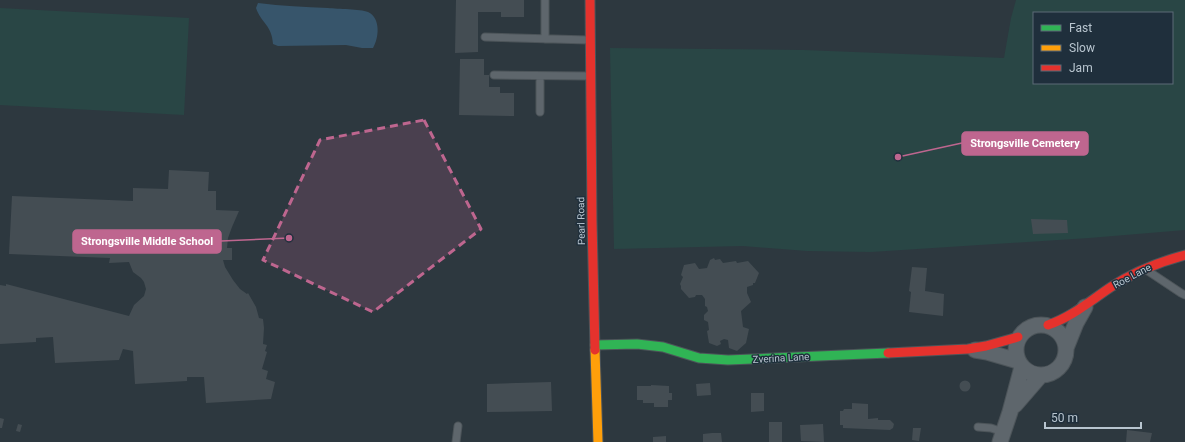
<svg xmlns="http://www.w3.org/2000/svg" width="1185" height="442" font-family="Roboto,sans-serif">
  <rect width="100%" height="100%" fill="#2d383f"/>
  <path fill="#294645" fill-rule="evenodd" d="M1016,0h169v230l-96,8 -218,14 -64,-1 -64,-5 -129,3 -4,-201 194,2 200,8 7,-40zM1034,13h138v70h-138z
    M0,8l189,10 -5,97 -184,-10z"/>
  <path fill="#37556b" d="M258,3c24,3 47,4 70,5 10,1 32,1 40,4 13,6 11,26 5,36h-11l-16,-3 -68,1 -5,-2c-1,-19 -12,-21 -17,-36z"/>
  <path fill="#444d53" d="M456,0h68v17h-23v-5h-23v40l-23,1z
    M460,59h24v16h5v12h11v6h14v23l-55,-1z
    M169,170l40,2 -1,19h8v19l23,1 -7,16 -4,11 -1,10h5v12h-9l2,7 8,13 7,9 7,5 1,-1 8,14 3,11 4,1 1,9 -1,16 4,1 -2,6 2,1 -5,17 6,2 -2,8 9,3 -4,17 -65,4 -2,-26h-17v4l-52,3 -2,-33 -10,-2 -4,11 -64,3 -2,-26 -17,1v4l-36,2v-59l6,1v-2l123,32 5,-11 10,-9 2,-7 -2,-7 -3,-4 -8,-6 -4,-10 -20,1 1,-5 -101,-4 3,-58 121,5v-13l35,1z
    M1031,219l36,1 1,13 -35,1z
    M714,258l1,2 5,-1 3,4 13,-2 1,2 11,-2 11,12 -4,10h-2v2l-6,2v6l4,9 -10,9 2,16 6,2 -3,14 -9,8 -8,-3 -1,-8 -4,-1 -4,2 1,3 -4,2 -8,-3 -2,-12 2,-1 -1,-8 -4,-2v-5l4,-4 -1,-4 -2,-1v-7l-3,-4h-6l-1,2 -6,1 -8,-9v-3l-1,-2 3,-7 -2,-2 3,-10 11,-2 4,6 8,-1 3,-8z
    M912,267l15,1 -2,23 19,3 -1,22 -34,-4 2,-20 -2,-1z
    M959.5 386a5.5 5.5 0 1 1 11 0a5.5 5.5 0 1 1-11 0Z
    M551,382l1,29 -65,1v-28z
    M710,383l1,12 -14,1 -1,-12z
    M651,385l18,1v7h3v7h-4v7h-14v-4h-11v-3h-6v-14h14z
    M751,393h13v18l-13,1z
    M852,403l16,1v15l10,-1v2h12l4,4 -1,4 -3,2 -47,-2v-3h-3v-14h3l1,-2h8z
    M0,418l4,1 -2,9h-2z
    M769,422h13v20h-13z
    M18,424l4,1 -2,7 -4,-1z
    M823,424l1,18 -23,-1 -1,-16z
    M913,428h8l-2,13 -7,-1z
    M1127,430l25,3 -2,9h-24z
    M712,433h9l1,9h-19v-8z
    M666,436v6h-13v-5z"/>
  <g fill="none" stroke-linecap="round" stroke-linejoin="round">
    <g stroke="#4c5459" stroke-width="9">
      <path id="lane" d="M485,37l104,3
        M545,39v-39
        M494,75l94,1
        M540,112v-36
        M1148,271l33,22 4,2
        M978,427l13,1 12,4
        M456,442l2,-16"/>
    </g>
    <g stroke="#4c5459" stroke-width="17">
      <path id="street" d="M1016 350a25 25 0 1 1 50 0a25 25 0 1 1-50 0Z
        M1066,348l10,-25 9,-16
        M975,350l12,2 31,9
        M1015,405l26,-30
        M1000,442l10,-30 12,-45"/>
    </g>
    <g stroke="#4c5459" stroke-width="11">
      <path id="fast" d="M595,345l42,-1 26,3 36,11 29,2 160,-7"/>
    </g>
    <g stroke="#4c5459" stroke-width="11">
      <path id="slow" d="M595,350l3,92"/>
    </g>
    <g stroke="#4c5459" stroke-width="11">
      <path id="jam" d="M590,0l2,221 3,129
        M1048,325c24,-8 42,-24 63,-38 23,-15 48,-25 74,-32
        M888,353l80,-4 18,-3 32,-9"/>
    </g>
    <use href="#lane" stroke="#5e666c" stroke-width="7"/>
    <use href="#street" stroke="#5e666c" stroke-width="15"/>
    <use href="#fast" stroke="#30b455" stroke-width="9"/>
    <use href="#slow" stroke="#ff9f0a" stroke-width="9"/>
    <use href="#jam" stroke="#e5322d" stroke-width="9"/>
  </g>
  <path fill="#be668f" fill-opacity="0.2" stroke="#be668f" stroke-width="3" stroke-dasharray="8 5" stroke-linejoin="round" d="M424,120l57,109 -108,83 -110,-52 57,-120z"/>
  <g text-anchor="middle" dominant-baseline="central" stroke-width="3" stroke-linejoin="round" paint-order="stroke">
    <g font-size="10" fill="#b8c5cf" stroke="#1f2f3c">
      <text transform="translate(581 221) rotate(-91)">Pearl Road</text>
      <text transform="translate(1132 276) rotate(-28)">Roe Lane</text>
      <text transform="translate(781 358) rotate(-3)">Zverina Lane</text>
    </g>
  </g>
  <path fill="none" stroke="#be668f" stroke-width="1.5" d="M898 157L962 143M289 238L221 241"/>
  <g fill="#be668f" stroke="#1f2f3c" stroke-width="1.5">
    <circle cx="898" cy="157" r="4"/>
    <circle cx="289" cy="238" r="4"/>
  </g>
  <g fill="#be668f" stroke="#be668f" stroke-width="1.5">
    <rect x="962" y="132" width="126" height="23" rx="4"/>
    <rect x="73" y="230" width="148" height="23" rx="4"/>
  </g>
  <g font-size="11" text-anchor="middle" font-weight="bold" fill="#fff">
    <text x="1025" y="147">Strongsville Cemetery</text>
    <text x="147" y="245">Strongsville Middle School</text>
  </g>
  <rect x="1033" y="12" width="140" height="72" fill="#1f2f3c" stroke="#5c6b77"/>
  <rect x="1041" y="25" width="20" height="6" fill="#30b455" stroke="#5c6b77"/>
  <text x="1069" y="32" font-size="12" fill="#b8c5cf">Fast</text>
  <rect x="1041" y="45" width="20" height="6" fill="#ff9f0a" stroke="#5c6b77"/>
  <text x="1069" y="52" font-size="12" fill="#b8c5cf">Slow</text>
  <rect x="1041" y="65" width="20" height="6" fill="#e5322d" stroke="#5c6b77"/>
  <text x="1069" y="72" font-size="12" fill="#b8c5cf">Jam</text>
  <path d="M1045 422v6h96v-6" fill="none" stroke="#b8c5cf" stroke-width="2"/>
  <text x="1051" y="422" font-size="12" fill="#b8c5cf" stroke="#1f2f3c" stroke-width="3" paint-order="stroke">50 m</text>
</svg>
